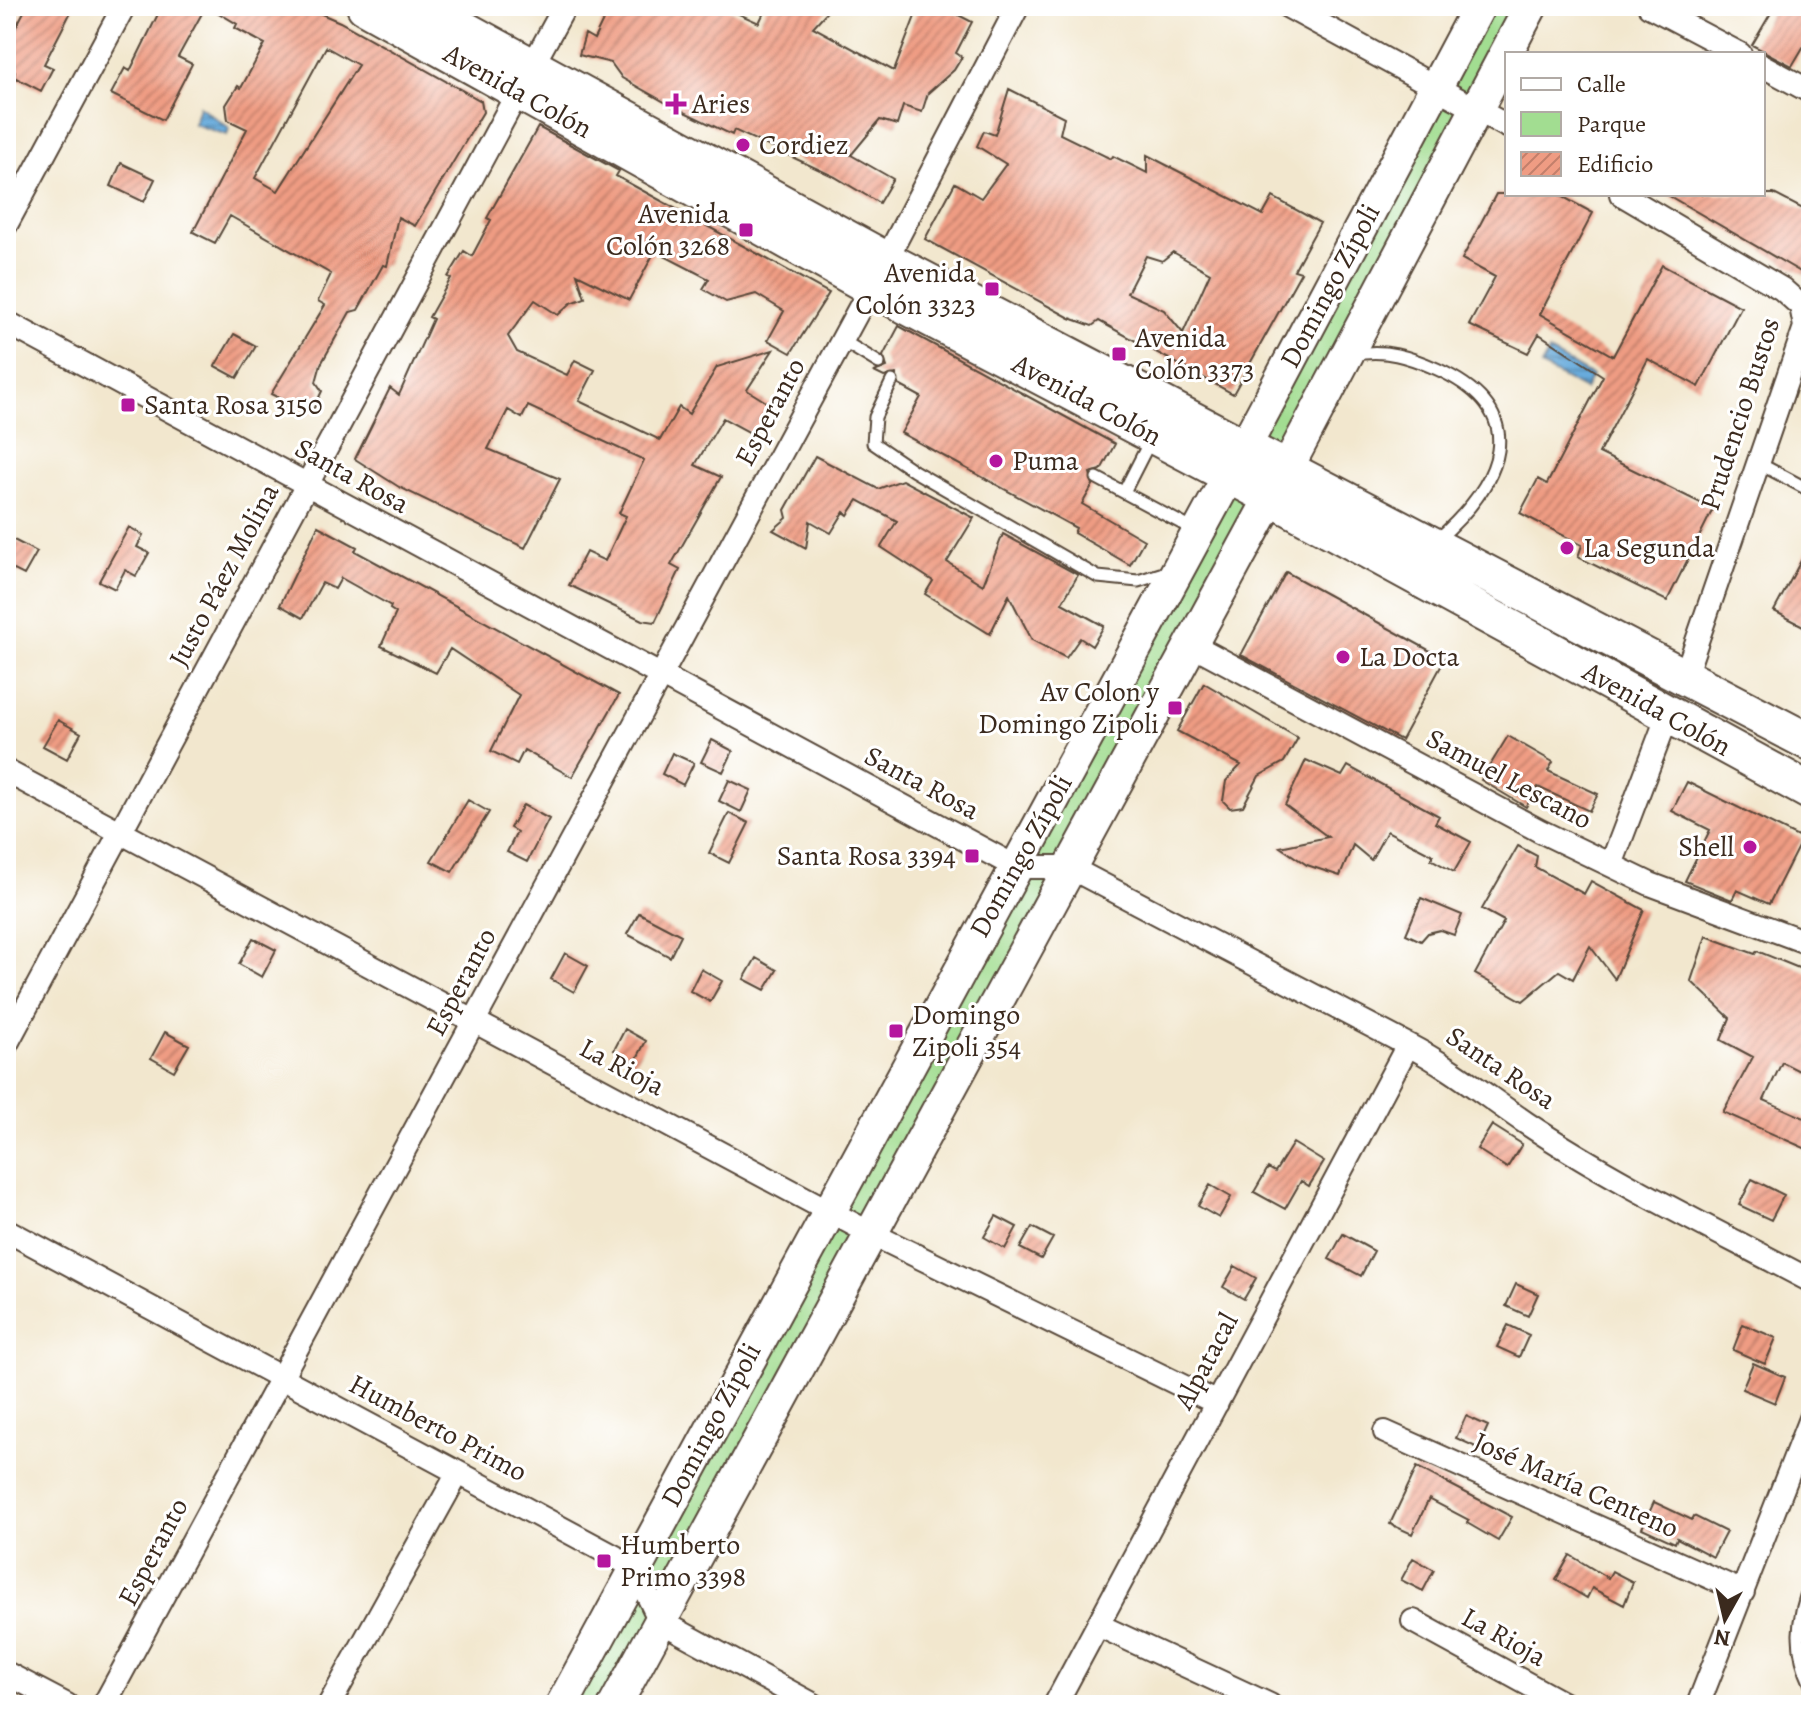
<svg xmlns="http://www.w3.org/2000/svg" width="1817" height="1711" font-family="Alegreya,serif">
  <defs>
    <pattern id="water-rules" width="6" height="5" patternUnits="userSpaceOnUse" patternTransform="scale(2)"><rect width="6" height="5" fill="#67abdc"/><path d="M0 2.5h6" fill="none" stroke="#568bb2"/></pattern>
    <pattern id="building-hatch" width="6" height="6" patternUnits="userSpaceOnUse" patternTransform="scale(2)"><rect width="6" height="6" fill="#ef9c83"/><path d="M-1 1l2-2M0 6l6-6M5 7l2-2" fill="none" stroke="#c37f6b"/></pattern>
  </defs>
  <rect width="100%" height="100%" fill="#fff"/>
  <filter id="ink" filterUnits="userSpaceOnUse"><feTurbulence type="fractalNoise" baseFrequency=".0125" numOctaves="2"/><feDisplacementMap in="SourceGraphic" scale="16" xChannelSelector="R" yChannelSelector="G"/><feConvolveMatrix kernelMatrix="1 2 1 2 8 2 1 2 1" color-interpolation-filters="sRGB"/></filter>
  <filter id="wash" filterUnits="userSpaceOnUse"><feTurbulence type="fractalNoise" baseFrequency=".006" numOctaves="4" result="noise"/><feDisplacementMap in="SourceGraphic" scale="32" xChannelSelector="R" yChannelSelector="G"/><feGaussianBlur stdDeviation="1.8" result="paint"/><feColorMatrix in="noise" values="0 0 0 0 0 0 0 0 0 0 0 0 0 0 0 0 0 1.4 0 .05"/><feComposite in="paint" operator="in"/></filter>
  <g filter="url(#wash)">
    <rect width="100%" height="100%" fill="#f2e7ce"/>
    <path fill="#a2dd91" stroke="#6e8458" stroke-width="2" d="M1479,6h52l-244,462 -42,-22z
      M1229,475l42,22 -656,1208h-53z"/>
    <path fill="url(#water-rules)" stroke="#516a7d" stroke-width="2" d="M199,106l30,22 -2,7 -33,-11z
      M1549,352l43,24 -7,14 -44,-24z"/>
    <g id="blocks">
      <path fill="url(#building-hatch)" fill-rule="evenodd" d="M27,6h47l-30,58 9,4 -12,23 -27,-14 1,-5 -9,-10 8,-18 -6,-2z
        M162,6h44l-28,51 14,7 -29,56 -52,-26 14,-26 5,3z
        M207,6h96l37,16 141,79 2,11 -68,114 -17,-9 -11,49 -4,-1 -25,45 -8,2 -29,52 -5,18 6,9 -11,23 -40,-20 54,-89 -7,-4 13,-27 -101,-58 -15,27 -22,-11 54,-103 -19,-9 -2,-15 12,-19 3,2 24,-44 -30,-16 2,-4zM326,47l32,18 -80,126 -23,-13z
        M610,6h111l38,17 8,-17h65l-19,21 81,44 25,-65h22l31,16 -16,31 6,4 -8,13 -26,23 -6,19 -19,-6 -6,19 -17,-5 -29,35 42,24 -14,24 -44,-26 -101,-47 -2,5 -62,-30 -48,-27 -11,-15 -32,-8 6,-21 9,5z
        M1775,6h36v28l-19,32 -40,-21z
        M1009,89l55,28 -4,17 51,25 2,-3 34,17v-18l116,60 10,-18 47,26 -26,47 7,2 -68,122 -134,-73 -7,5 -22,-8 -145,-79 30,-56 26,15 25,-34 -29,-18 7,-15 11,4zM1173,252l37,21 -27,60 -19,-23 -37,-17 19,-37 16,5z
        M538,127l81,44 -3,5 213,117 -38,60 -23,-13 16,-29 -28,-17 -30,8 -23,-13 6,-10 -54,-28 -26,49 -52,-26 8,24 -14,5 -13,12 -23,-15 -27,36 9,16 50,23 8,-15 20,10 -16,31 81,39 19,-33 10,7 28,-47 56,-17 -26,40 24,15 -17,30 -31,-17 -28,47 26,12 -50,88 9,5 -25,52 -13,-2 -73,-35 17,-33 19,9 21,-45 -7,-3 25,-53 -116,-54 -6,12 -14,-8 -20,39 72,30 -35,69 -126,-61 -44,-28 35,-71 9,7 34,-76 -4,-2 22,-39 -3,-1 16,-26 8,5 19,-36 -4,-2z
        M121,163l34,16 -11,23 -33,-16z
        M1496,194h62l35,19 -53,101 73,42 49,-91 79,42 -42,80 -51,-28 -49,94 114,56 -46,92 -89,-44 4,-12 -62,-32 18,-34 9,5 56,-108 -64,-42 -11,19 -59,-28 26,-48 -33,-18z
        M1666,194h108l37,19v65z
        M899,326l216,118 -14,26 -11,3 3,12 -11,19 62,36 -14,25 -56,-32 2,-5 -175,-95 20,-36 -22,-12 -3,-11 -12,3 -10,-5 13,-5 -4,-11z
        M234,334l22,12 -19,32 -22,-12z
        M815,456l63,33 24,-9 72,38 -27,44 36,23 20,-51 75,41 -16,28 42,23 -12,20 -12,-8 -14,20 -34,-18 -23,-45 -19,39 -65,-40 8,-13 -52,-34 16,-26 -39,-21 -10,15 -4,-3 -13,21 -21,-12 -4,27 -33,-18 14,-12 -2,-8z
        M318,526l39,21 -2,4 264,144 -47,82 -48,-27 -7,14 -26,-13 28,-56 -69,-46 -14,24 -55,-27 15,-33 -6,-4 1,-3 -50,-28 -6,11 -13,-6 -19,35 -23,-13z
        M129,527l14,8 -6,12 12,6 -13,23 -11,-6 -10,19 -16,-8z
        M6,536l31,16 -13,23 -18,-9z
        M1811,542v88l-37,-19z
        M1286,572l159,87 -44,81 -160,-85z
        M1204,683l94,55 -14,24 -25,14 -16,30 -13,2 -7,-7 3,-20 15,-16 -64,-34z
        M58,720l23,13 -14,26 -24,-13z
        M1508,736l45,26 -5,9 50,23 -9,17 -51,-24 -12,20 -45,-27z
        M712,740l21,11 -10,21 -22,-10z
        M672,753l22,10 -11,22 -21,-11z
        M1306,760l36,16 6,-10 91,50 -4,7 36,19 -17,30 -23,-13 2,-4 -46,-24 -16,29 -18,-15 -13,31 -33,-11 -27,-18 48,-10 -43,-32z
        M729,780l22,10 -10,22 -22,-11z
        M1687,782l115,57 -33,65 -32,-14 -5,10 -47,-19 25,-51 -38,-19z
        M468,800l21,12 -37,60 -21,-11z
        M523,805l26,14 -22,43 -20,-10 10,-20 -7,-4z
        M729,813l20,10 -20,40 -20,-10z
        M1518,846l19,10 -2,11 49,27 7,-13 53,29 -29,69 -25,-33 -17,33 -14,-8 -36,30 -48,-27 29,-53 -22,-12z
        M1421,898l41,17 -8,20 -14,-5 -12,3 -7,8 -15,-7z
        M639,913l42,22 -11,22 -43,-23z
        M1706,936l49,18 2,-3 54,22v104l-29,-15 -18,38 47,21v30l-88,-39 30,-55 -32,-17 9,-22 -39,-37z
        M253,938l23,12 -14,27 -23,-13z
        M565,953l23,13 -14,26 -23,-13z
        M756,958l21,12 -12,20 -21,-11z
        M701,969l21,12 -12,21 -20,-11z
        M625,1029l21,12 -11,21 -21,-12z
        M165,1032l24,13 -15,26 -23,-13z
        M1492,1125l30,19 -15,24 -30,-19z
        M1293,1143l31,19 -15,24 -8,-5 -16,28 -31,-17 14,-24 7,4z
        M1752,1179l32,16 -13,25 -32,-15z
        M1210,1185l21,12 -12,21 -21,-12z
        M996,1216l21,11 -12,22 -21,-12z
        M1032,1227l21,11 -12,21 -21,-11z
        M1343,1234l31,17 -13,25 -32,-17z
        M1235,1266l21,12 -12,21 -21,-12z
        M1516,1284l22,10 -10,22 -22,-10z
        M1743,1324l33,14 -11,26 -32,-14z
        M1508,1325l21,10 -10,22 -22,-10z
        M1753,1363l32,14 -10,26 -33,-14z
        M1466,1416l22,10 -10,22 -22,-10z
        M1417,1467l95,50 -14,24 -31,-18 2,-3 -40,-21 -17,35 -22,-10z
        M1654,1502l38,18 2,-4 32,16 -13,25 -36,-19 -2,5 -33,-15z
        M1570,1555l38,23 4,-7 21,11 -9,23 -32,-17 -5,10 -31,-18z
        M1413,1558l21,12 -11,21 -22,-11z"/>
    </g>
  </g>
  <g filter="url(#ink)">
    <use href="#blocks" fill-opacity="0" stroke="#564638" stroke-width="2"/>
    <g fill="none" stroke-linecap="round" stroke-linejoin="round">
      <g stroke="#564638" stroke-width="15">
        <path id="lane" d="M1803,307l8,-20
          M843,341l36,22
          M1354,355c29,-7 56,2 83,14 99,45 64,115 -1,172
          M892,381l-17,36 -2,26 41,28 184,106 40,4 32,-10
          M1758,463l53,28
          M1097,478l99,53
          M1124,492l27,-53
          M1811,1583c-15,36 -17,66 0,102"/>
      </g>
      <g stroke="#564638" stroke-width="26">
        <path id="street" d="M1287,6l220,120
          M1649,6l91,48
          M1763,66l48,26
          M531,68l34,-62
          M1621,194l161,95 19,17 4,21 -120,349
          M6,225l118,-219
          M886,260l132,-254
          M6,322l1010,545h53l339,178c43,22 78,51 118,78 90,60 189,107 285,158
          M1191,644l349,187 110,53 161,60
          M6,771l864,462 347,170
          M1611,865l57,-150
          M6,1045l512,-953
          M6,1230l628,337 26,54 154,84
          M1385,1432l358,160
          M1413,1621l153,84
          M1098,1625l172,80
          M6,1673l61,32
          M104,1705l767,-1418
          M329,1705l129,-232
          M1055,1705l353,-660
          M1698,1705l113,-289"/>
      </g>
      <g stroke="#564638" stroke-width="36">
        <path id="secondary" d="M562,1705l683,-1259 234,-440
          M615,1705l672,-1237 244,-462"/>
      </g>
      <g stroke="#564638" stroke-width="40">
        <path id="primary" d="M365,6l506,281 385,202 555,303
          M421,6l465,254 925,483"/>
      </g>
      <use href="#lane" stroke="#fff" stroke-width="11"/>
      <use href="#street" stroke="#fff" stroke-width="22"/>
      <use href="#secondary" stroke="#fff" stroke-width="32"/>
      <use href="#primary" stroke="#fff" stroke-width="36"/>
    </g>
  </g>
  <g fill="#b5179e" stroke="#fff" stroke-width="3">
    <path d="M672 92h8v8h8v8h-8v8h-8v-8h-8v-8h8z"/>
    <circle cx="743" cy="145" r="8"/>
    <rect x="738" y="222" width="16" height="16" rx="4"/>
    <rect x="984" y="281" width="16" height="16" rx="4"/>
    <rect x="1111" y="346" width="16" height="16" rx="4"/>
    <rect x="120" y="397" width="16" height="16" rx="4"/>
    <circle cx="996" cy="461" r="8"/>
    <circle cx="1567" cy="548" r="8"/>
    <circle cx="1343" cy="657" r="8"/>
    <rect x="1167" y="700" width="16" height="16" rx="4"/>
    <circle cx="1750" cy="847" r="8"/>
    <rect x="964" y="848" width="16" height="16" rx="4"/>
    <rect x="888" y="1023" width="16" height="16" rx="4"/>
    <rect x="596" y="1553" width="16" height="16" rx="4"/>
  </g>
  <g text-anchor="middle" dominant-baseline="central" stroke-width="6" stroke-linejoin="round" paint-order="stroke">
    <g font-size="28" fill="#3b2a1e" stroke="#fff">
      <text transform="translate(518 91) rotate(29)">Avenida Colón</text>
      <text transform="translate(1330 286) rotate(-62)">Domingo Zípoli</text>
      <text transform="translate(1087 400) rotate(28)">Avenida Colón</text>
      <text transform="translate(770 412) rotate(-62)">Esperanto</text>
      <text transform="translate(1740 414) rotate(-72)">Prudencio Bustos</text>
      <text transform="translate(352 476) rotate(29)">Santa Rosa</text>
      <text transform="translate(224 575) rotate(-62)">Justo Páez Molina</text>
      <text transform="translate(1657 709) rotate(29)">Avenida Colón</text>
      <text transform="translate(1509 779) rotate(28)">Samuel Lescano</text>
      <text transform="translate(922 783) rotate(28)">Santa Rosa</text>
      <text transform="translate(1021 856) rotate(-61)">Domingo Zípoli</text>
      <text transform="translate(461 982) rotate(-62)">Esperanto</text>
      <text transform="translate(622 1067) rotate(28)">La Rioja</text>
      <text transform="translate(1501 1068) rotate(34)">Santa Rosa</text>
      <text transform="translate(1206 1361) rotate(-62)">Alpatacal</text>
      <text transform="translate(711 1425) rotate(-62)">Domingo Zípoli</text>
      <text transform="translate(438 1428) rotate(28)">Humberto Primo</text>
      <text transform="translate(1576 1485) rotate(24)">José María Centeno</text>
      <text transform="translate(153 1552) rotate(-62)">Esperanto</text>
      <text transform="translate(1504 1637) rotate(29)">La Rioja</text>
    </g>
    <g font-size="28" fill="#3b2a1e" stroke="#fff" text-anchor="start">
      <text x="692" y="104">Aries</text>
      <text x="759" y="145">Cordiez</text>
      <text x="730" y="214" text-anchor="end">Avenida<tspan x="730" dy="32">Colón 3268</tspan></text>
      <text x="976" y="273" text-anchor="end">Avenida<tspan x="976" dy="32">Colón 3323</tspan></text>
      <text x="1135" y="338">Avenida<tspan x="1135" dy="32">Colón 3373</tspan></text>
      <text x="144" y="405">Santa Rosa 3150</text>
      <text x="1012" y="461">Puma</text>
      <text x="1583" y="548">La Segunda</text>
      <text x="1359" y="657">La Docta</text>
      <text x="1159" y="692" text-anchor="end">Av Colon y<tspan x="1159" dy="32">Domingo Zipoli</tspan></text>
      <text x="1734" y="847" text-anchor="end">Shell</text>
      <text x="956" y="856" text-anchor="end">Santa Rosa 3394</text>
      <text x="912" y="1015">Domingo<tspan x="912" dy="32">Zipoli 354</tspan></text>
      <text x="620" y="1545">Humberto<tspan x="620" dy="32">Primo 3398</tspan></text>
    </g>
  </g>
  <rect width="1817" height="1711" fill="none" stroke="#fff" stroke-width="32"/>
  <rect x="1505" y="52" width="260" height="144" fill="#ffffff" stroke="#b1aaa5" stroke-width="2"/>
  <rect x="1521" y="78" width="40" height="12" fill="#ffffff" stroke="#b1aaa5" stroke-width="2"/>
  <text x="1577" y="92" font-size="24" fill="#3b2a1e">Calle</text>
  <rect x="1521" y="112" width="40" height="24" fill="#a2dd91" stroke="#b1aaa5" stroke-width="2"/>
  <text x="1577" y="132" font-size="24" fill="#3b2a1e">Parque</text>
  <rect x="1521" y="152" width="40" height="24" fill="url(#building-hatch)" stroke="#b1aaa5" stroke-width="2"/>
  <text x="1577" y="172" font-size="24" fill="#3b2a1e">Edificio</text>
  <g transform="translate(1725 1619) rotate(188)" stroke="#ffffff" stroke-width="6" paint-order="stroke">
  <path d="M0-6L14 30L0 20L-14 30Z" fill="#3b2a1e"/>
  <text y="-12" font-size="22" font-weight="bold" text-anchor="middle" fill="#3b2a1e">N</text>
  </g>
</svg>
